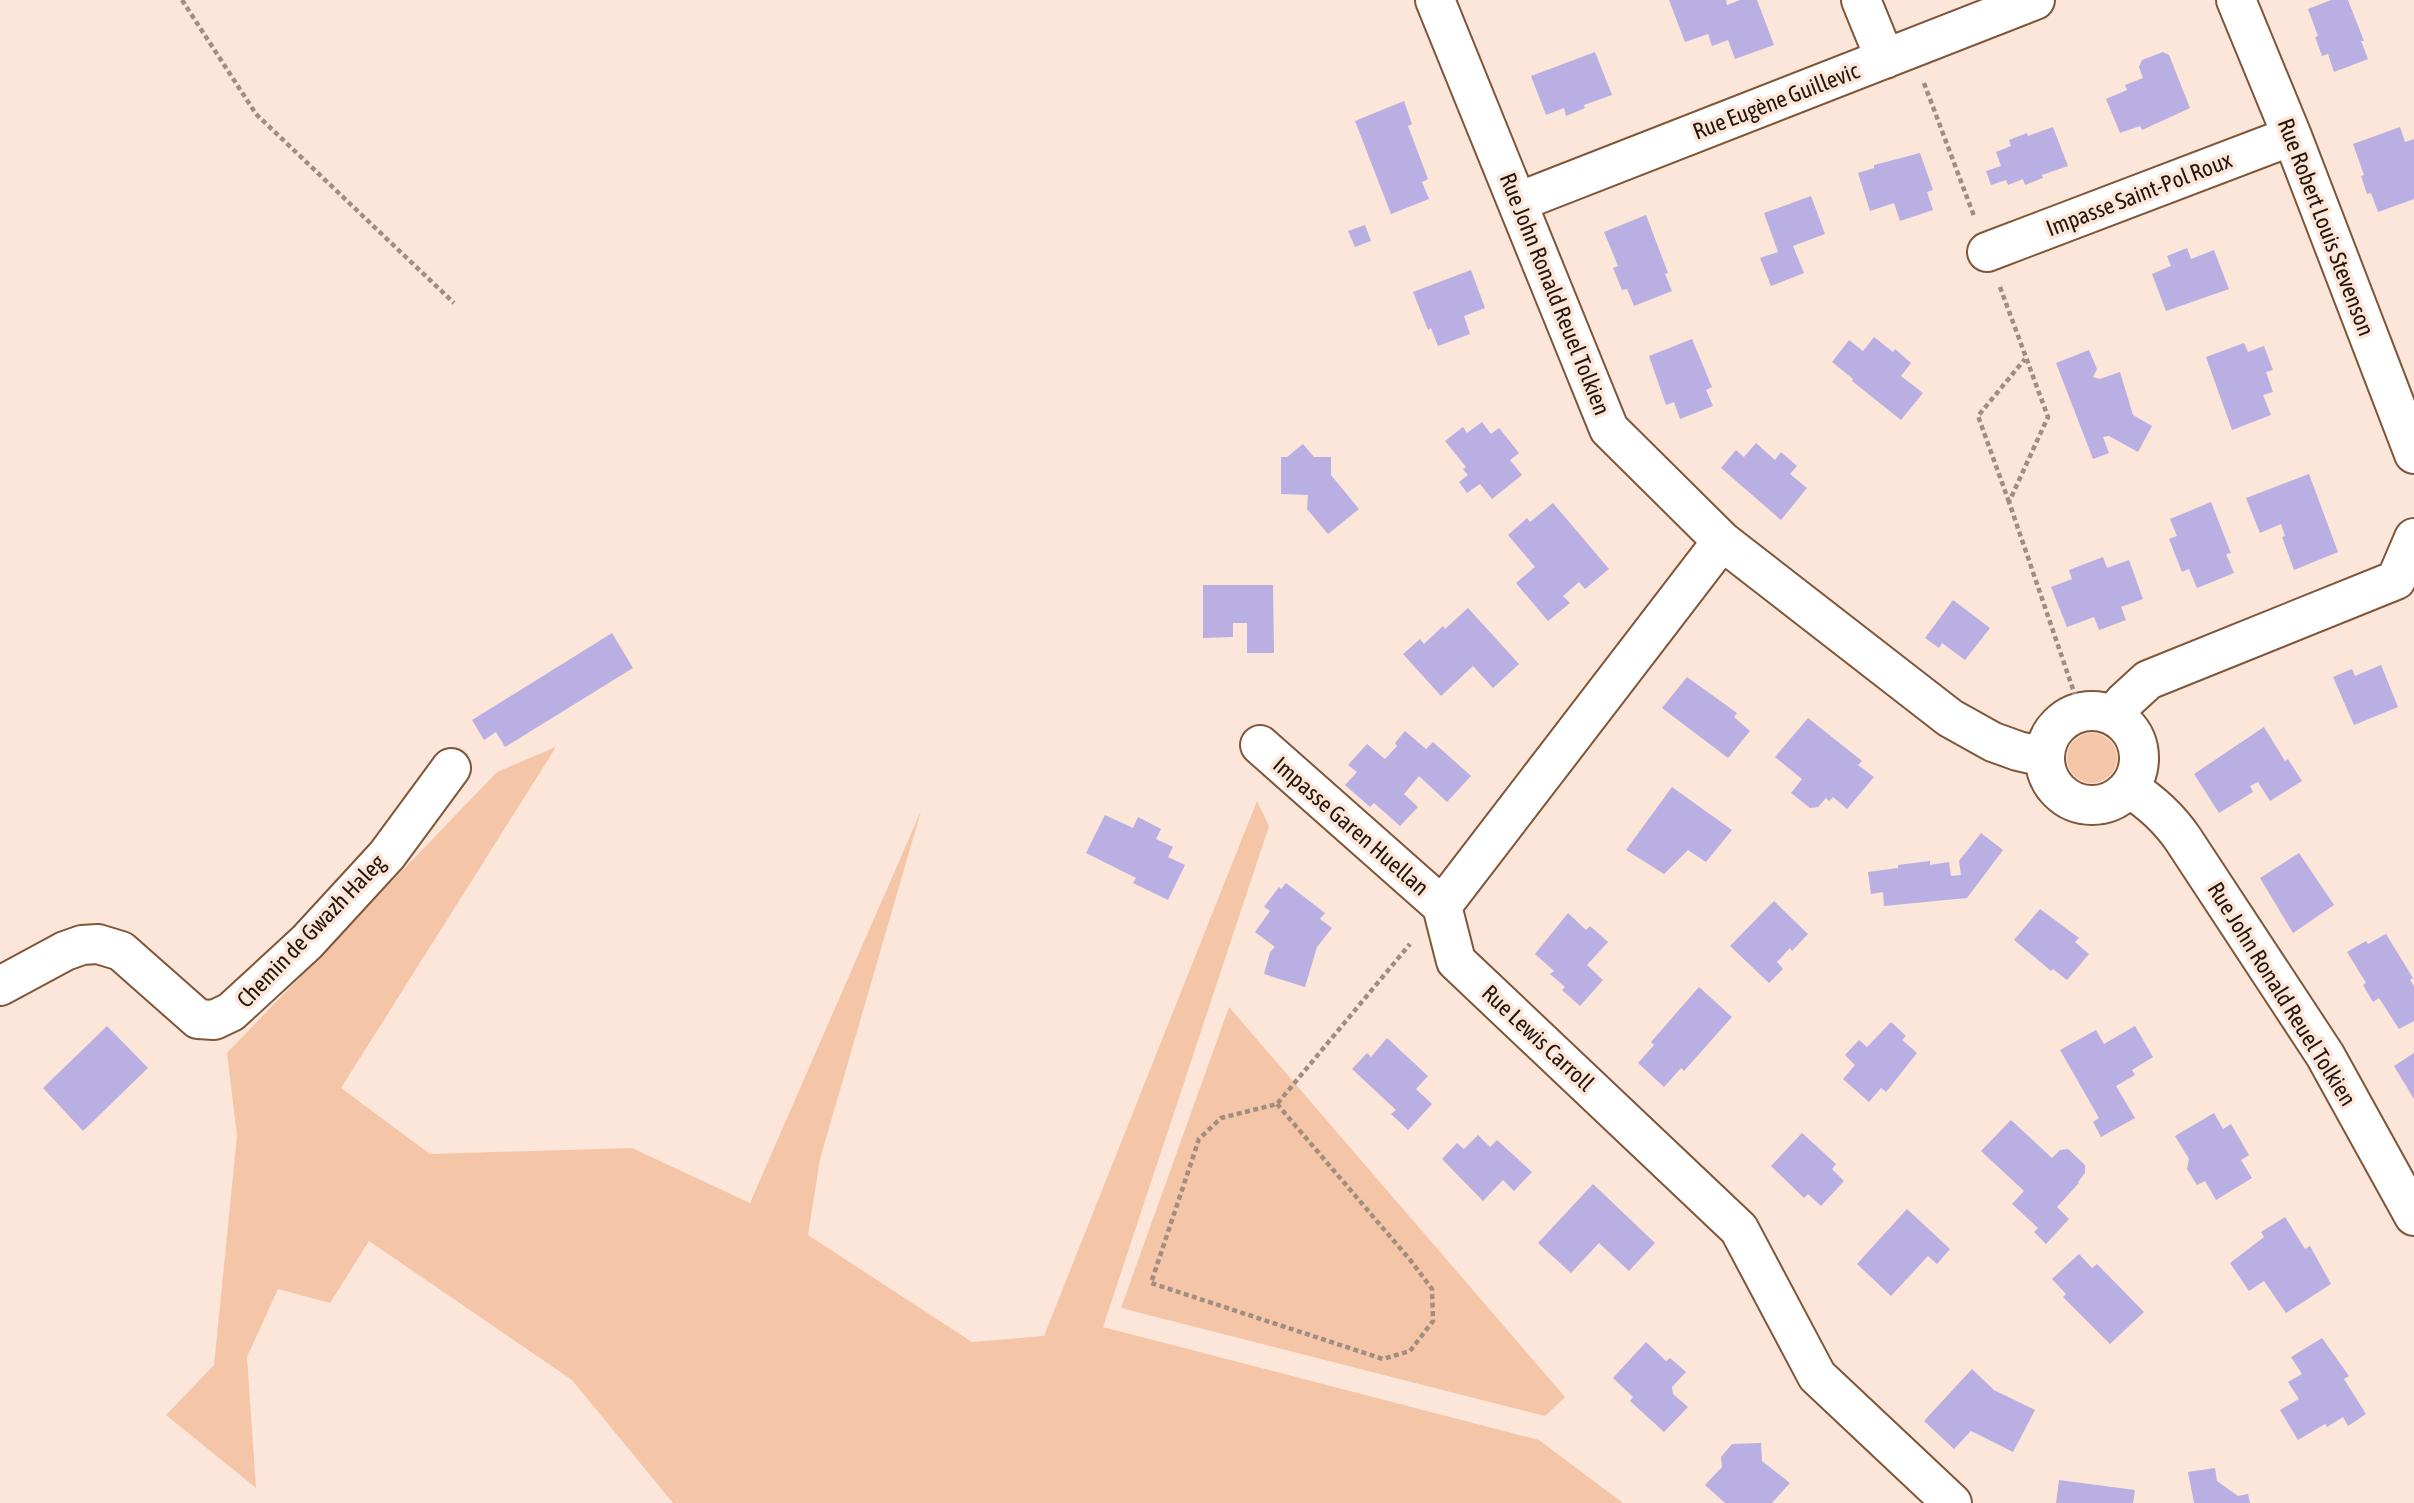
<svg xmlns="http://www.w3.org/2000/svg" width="2414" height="1503" font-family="'Asap Condensed',sans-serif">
  <rect width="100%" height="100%" fill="#fbe6d9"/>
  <path fill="#f5c5a7" d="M2067 758a25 25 0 1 1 50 0a25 25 0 1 1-50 0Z
    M556,747l-215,341 89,66 202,-6 118,55 171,-392 -101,348 -12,76 164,107 72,-6 213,-535 12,25 -166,501 436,113 84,63h-950l-101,-123 -203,-139 -39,62 -52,-14 -31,68 9,131 -90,-73 48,-50 23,-229 -10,-83 270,-281z
    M1229,1007l336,390 -20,19 -424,-108z"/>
  <path fill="#b9afe2" d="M1669,0h57l1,5 13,-5h17l17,45 -39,14 -7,-19 -16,6 -4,-12 -23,8z
    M2331,0h17l16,41h-3l7,18 -34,13 -6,-18 -6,2 -7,-19 3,-1 -10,-27z
    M1595,52l17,43 -28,10 1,3 -19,8 -2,-8 -18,7 -15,-39z
    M2163,52l6,3 21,53 -48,22 -2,-4 -20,7 -14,-34 21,-9 -2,-5 18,-7 -4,-11 3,-7z
    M1404,101l8,23 -4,2 20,53 -6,3 7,17 -38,15 -36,-93z
    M2053,127l15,39 -26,9 1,3 -18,7 -2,-6 -15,6 -2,-5 -15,5 -5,-14 15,-5 -5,-14 15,-6 -2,-6 18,-7 1,3z
    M2400,127l5,15 9,-3v60l-36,13 -7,-19 -4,1 -6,-18 3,-1 -11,-31z
    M1920,153l13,37 -6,2 6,18 -33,11 -6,-18 -24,8 -12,-38 16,-5v-3z
    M1811,196l14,38 -32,12 11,27 -33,13 -11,-28 18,-6 -14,-39z
    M1646,215l22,58 -3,1 7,17 -38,15 -7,-17 -5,1 -9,-22 5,-2 -14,-34z
    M1365,225l6,16 -16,6 -7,-16z
    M2187,248l4,11 23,-9 15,39 -63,22 -14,-37 19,-8 -4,-10z
    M1471,270l14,38 -21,8 6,18 -32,12 -7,-18 -3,2 -15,-38z
    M1874,337l19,15 2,-3 16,14 -10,13 22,17 -22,27 -49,-39 1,-2 -21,-17 17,-22 14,11z
    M1692,339l20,48 -6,3 7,16 -33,13 -6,-17 -8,3 -17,-49z
    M2244,343l4,9 16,-6 9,24 -7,2 7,20 -10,3 8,20 -39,15 -26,-73z
    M2089,350l8,19 -4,8 7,2 20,-7 13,43 19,11 -14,26 -29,-16 -6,1 6,16 -16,6 -37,-96z
    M1482,422l9,12 8,-6 20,25 -9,7 12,15 -30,24 -12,-15 -13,9 -8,-11 9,-7 -5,-6 3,-2 -21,-26 18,-14 4,6z
    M1756,443l19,17 6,-8 16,14 -7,8 17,14 -26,32 -60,-52 15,-18 8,7z
    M1303,444l11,13h17v18l28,34 -31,25 -21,-25 1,-14 -27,-1v-37h6z
    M2309,474l29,78 -44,18 -12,-33 3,-1 -4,-12 -21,9 -14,-35z
    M2211,502l20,51 -5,1 8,19 -37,15 -8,-19 -7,3 -13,-33 8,-3 -7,-17z
    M1553,503l56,66 -24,20 -6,-7 -16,14 7,7 -22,18 -32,-38 19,-16 -27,-32 19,-17 3,4z
    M2103,557l4,11 22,-8 14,39 -22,8 5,13 -27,10 -5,-13 -27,10 -16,-40 21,-8 -3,-9z
    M1203,585h70l1,68h-27v-30h-14v14l-30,1z
    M1953,600l37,28 -25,32 -23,-17 -3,5 -14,-10z
    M1468,608l51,56 -26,24 -20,-22 -32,30 -38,-42 17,-15 4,5 19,-18 2,3z
    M612,633l21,35 -128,79 -9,-15 -12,8 -12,-20z
    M2381,665l17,42 -44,18 -21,-48 19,-8 3,7z
    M1687,677l50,36 -3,4 16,14 -22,27 -66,-50z
    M1808,718l54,43 -4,4 16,12 -27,32 -14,-12 -4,4 -3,-3 -8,9 -8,1 -19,-15 11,-14 -27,-22z
    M2264,727l21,34 3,-2 14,22 -32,20 -12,-19 -8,4 3,6 -34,21 -25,-39z
    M1405,731l21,18 7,-7 38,34 -24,26 -28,-26 -15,18 14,13 -18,19 -26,-23 -4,4 -25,-22 12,-13 -9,-7 19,-21 18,15 12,-13 -2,-3z
    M1672,787l60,43 -26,32 -18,-12 -24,24 -38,-24z
    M1105,815l28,13 5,-11 23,12 -5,10 17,8 -5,10 17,8 -17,35 -35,-17 3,-5 -50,-25z
    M1981,833l22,17 -36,48 -83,8 -1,-14 -12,2 -3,-22 30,-4v-3l32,-4v4l19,-3 2,14 10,-1 -2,-14z
    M2299,853l35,52 -41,28 -33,-55z
    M1286,883l39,30 -5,6 12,9 -15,19 -12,40 -41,-13 6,-22 5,-5 -20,-15 15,-21 -6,-4 15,-20 2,2z
    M1774,901l34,33 -16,17 -2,-3 -13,14 6,7 -14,14 -39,-37z
    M2040,909l39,29 -4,4 14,12 -22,26 -14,-11 -2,2 -37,-31z
    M1568,913l18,17 4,-4 18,16 -21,23 16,15 -23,26 -18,-16 3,-3 -15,-13 4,-3 -19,-17z
    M2386,934l27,44 -3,2 4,6v35l-15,8 -20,-31 -6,4 -10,-17 3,-2 -19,-31 19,-11 2,3z
    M1699,987l33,30 -48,54 -3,-3 -17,19 -26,-24 16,-18 -3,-3z
    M1891,1022l15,14 -4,4 15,13 -31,39 -5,-4 -12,14 -26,-23 12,-14 -10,-10 14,-15 8,7z
    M107,1026l41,42 -65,63 -40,-43z
    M2135,1026l18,31 -21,13 3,5 -19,11 19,32 -34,19 -8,-15 6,-4 -39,-68 36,-20 8,14z
    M1387,1038l41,38 -12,13 16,15 -24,26 -17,-16 5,-4 -44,-41 15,-16 4,4z
    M2414,1053v46l-20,-33z
    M2214,1113l9,16 8,-5 18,31 -8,5 11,18 -36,22 -11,-19 -8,4 -10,-16 2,-10 -14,-23z
    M2011,1120l41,38 8,-8 8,-1 17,16v8l-7,9 1,1 -22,24 12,12 -23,25 -12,-12 4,-4 -26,-24 12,-13 -43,-40z
    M1802,1133l34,31 -4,5 12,12 -23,25 -13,-12 -4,4 -33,-32z
    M1478,1135l12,12 7,-7 35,32 -18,19 -11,-11 -20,21 -41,-42 15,-16 7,6z
    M1593,1184l62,59 -26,28 -30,-28 -28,30 -33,-30z
    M1907,1209l43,40 -13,15 -9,-8 -37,40 -34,-32z
    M2285,1217l20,32 5,-3 21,38 -45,29 -22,-32 -15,10 -19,-28 34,-26 -3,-5z
    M2079,1254l13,14 5,-4 47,48 -34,32 -47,-47 3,-3 -14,-15z
    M2322,1338l27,38 -5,3 22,35 -18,12 -5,-9 -16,10 -2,-3 -27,16 -18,-30 19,-11 -11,-17 14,-8 -11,-17z
    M1646,1342l20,19 4,-3 16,14 -14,15 1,7 15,13 -24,25 -34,-31 3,-4 -20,-19z
    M1972,1369l22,21 41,20 -22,42 -42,-21 -17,18 -30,-28z
    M1761,1443l1,18 28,22 -18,20h-47l-20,-18 17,-18 -1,-10 11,-13z
    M2215,1468l2,13 21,15 10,-2 2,9h-56l-6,-31z
    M2059,1480l76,10 -2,13h-77z"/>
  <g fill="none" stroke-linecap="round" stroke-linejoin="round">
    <g stroke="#805538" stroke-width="42">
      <path id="minor" d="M1435,0l174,429 113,112 228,177 43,24 25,9 26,6
        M1861,0l24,59
        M2236,0l56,136 122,318
        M1518,202l517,-202
        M1987,252l305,-116
        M1722,541l-280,365 14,55 283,268 78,147 135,127
        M2045 758a47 47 0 1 1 94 0a47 47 0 1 1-94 0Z
        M2113,715l11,-13 24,-22 248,-100 18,-42
        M1260,745l182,161
        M2129,788c22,14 39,29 54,51l142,216 89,161
        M0,986l65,-35 17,-6 16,-1 23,7 77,68 16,1 17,-8 76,-70 80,-87 64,-87"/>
    </g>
    <path stroke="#a18e81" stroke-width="4.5" stroke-dasharray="5 3.5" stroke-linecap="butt" d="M182,0l74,114 198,189
      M1924,83l50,133
      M2000,287l48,130 -39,85 68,199
      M2009,502l-31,-86 47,-57
      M1277,1104l134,157 21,28 1,32 -23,30 -27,8 -232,-76 48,-144 22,-21 56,-14 133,-160"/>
    <use href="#minor" stroke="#fff" stroke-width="38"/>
  </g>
  <g text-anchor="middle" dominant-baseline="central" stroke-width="7" stroke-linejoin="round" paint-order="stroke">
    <g font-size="23" fill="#251408" stroke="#fbe6d9">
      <text transform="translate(1776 101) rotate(-21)">Rue Eugène Guillevic</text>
      <text transform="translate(2139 194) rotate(-21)">Impasse Saint-Pol Roux</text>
      <text transform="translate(2326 227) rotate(69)">Rue Robert Louis Stevenson</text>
      <text transform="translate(1555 294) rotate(68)">Rue John Ronald Reuel Tolkien</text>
      <text transform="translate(1351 826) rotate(41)">Impasse Garen Huellan</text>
      <text transform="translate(311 931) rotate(-46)">Chemin de Gwazh Haleg</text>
      <text transform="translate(2282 994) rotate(58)">Rue John Ronald Reuel Tolkien</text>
      <text transform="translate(1538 1038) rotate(43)">Rue Lewis Carroll</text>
    </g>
  </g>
</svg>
